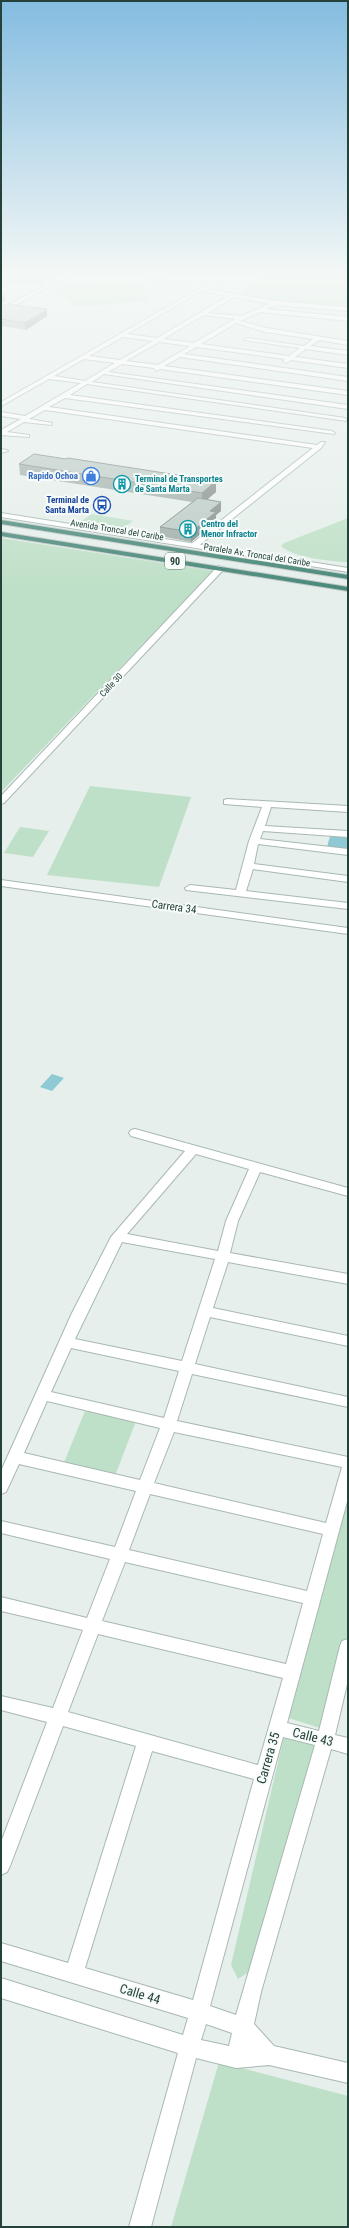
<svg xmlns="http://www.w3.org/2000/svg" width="349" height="2228" font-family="'Roboto Condensed',sans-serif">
  <rect width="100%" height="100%" fill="#e6efeb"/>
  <path fill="#bfe0c8" d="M267,274h81v33l-77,-6 -31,-6z
    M126,280l9,2 7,5 -2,1 4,3 -3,1 11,8 -72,7 -6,-2 -21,-17 35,-3 8,-3z
    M92,514l41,7 -12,9 -44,-6z
    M348,518v44c-15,0 -57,-5 -67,-16l3,-3z
    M1,538l212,33 -212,221z
    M90,786l101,11 -32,90 -112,-12z
    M20,827l29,4 -16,26 -29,-4z
    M85,1411l51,10 -21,55 -52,-11z
    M348,1486v157l-25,86 -38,-12z
    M284,1736l34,9 -65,224 -15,10 -7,-14z
    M219,2062l129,34v131h-177z"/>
  <path fill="#8ec9d4" d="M330,836l18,2v11l-21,-2z
    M52,1074l12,4 -12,13 -12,-4z"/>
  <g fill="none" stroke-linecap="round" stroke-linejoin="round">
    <g stroke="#a8b8b2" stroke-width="2">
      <path id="minor" d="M67,274h6l-72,39v-4z
        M127,274h10l49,11 -2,1z
        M225,274h6l-25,15 69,12 73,6v4l-72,-6 -10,4 82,8v4l-88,-9 -20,9 26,7 82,13v4l-29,-5 -9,6 38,5v4l-42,-6 -11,8 53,7v4l-57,-8 -5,3 -3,-2 2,-2 -89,-12 -12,7 164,23v4l-168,-24 -16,9 184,25v4l-188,-26 -4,2 -2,-3 -32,-4 -14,8 240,33v4l-244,-35 -12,8 253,36 2,3 -260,-37 -17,11 262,36 3,2 -1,1 -269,-36 -16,9 268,38 4,-3h4l-4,6 -124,99 -7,-2 123,-97 -268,-38 -16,9 23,4v2l-28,-3 -17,10 22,3v2l-28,-2v-5l20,-11 -20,-3v-4l24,4 56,-33 -32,-4 -46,26 -2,1v-4zM202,291l26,5 -71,42 -30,-4zM234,297l36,7 -29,12 -33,-3zM204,315l31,4 -41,24 -31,-4zM236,323l29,9 48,7 -9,7 -57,-8 -3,2 56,8 -11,8 -88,-12zM123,337l30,4 -33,19 -31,-4zM159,342l31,4 -32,19 -32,-4zM84,359l31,4 -30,18 -31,-5z
        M1,449l6,1 1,1 -7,2z
        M218,566l7,2 -221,235 -3,1v-8z
        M227,799l121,7v6l-77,-5 -6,19 83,5v6l-85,-6 -3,8 88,10v6l-90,-11 -4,20 94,12v6l-95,-13 -7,22 102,12v6l-162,-19 -1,-2 5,-3 46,5 13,-49 13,-34 -38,-3v-4z
        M1,880l347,48v6l-347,-48z
        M135,1129l213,59v8l-88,-24 -22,49 -8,32 118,21v10l-120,-22 -15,46 135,28v10l-138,-29 -15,47 153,33v10l-156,-33 -15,47 171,36v41l-61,225 32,8 21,-85 2,-5 6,-2v41l-13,55 13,3v16l-17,-5 -70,243 -7,32 20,22 74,17v20l-79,-18 -33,3 -40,-10 -45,169h-22l49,-174 -177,-55v-20l182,57 5,-17 -187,-57v-18l67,20 68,-217 -73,-20 -53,140 -3,6 -6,3v-33l46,-120 -46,-12v-14l52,12 30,-78 -82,-19v-14l86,21 23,-59 -109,-26v-12l114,26 21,-56 -117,-27 -13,28 -5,2v-23l71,-158 39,-76 74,-86 -54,-15 -2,-3 2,-3zM196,1154l53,15 -23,52 -8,30 -91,-17zM122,1242l93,17 -33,102 -107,-22zM71,1348l108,23 -15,47 -113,-26zM47,1401l113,27 -20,52 -116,-27zM174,1432l168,35 -16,56 -172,-40zM150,1494l173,40 -16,57 -178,-41zM125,1562l178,41 -17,61 -184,-43zM98,1634l185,44 -25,87 -190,-53zM283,1737l32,8 -79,270 -26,-9zM152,1751l102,28 -61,221 -108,-32zM206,2024l26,9 -3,13 -28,-6z"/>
    </g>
    <g stroke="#a8b8b2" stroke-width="2">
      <path id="tertiary" d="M1,513l347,55v4l-347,-55z"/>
    </g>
    <g stroke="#c2cac8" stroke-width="2">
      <path id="trunk" d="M1,520l347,55v4l-347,-55z
        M1,532l347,55v4l-347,-55z"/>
    </g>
    <use href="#minor" fill="#fff" fill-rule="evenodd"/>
    <use href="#tertiary" fill="#fff" fill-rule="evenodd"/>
    <use href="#trunk" fill="#4c8a7c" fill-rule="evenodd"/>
  </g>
  <path fill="#a1aea9" d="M1,274h48l1,6 -7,1v2l-42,2z
    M1,307l46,9 -21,14 -25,-4z
    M19,464l197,17v11l-9,7 14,3v9l-5,4v6l-25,21 -31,-6v-9l32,-25 -172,-27z"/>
  <path fill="#838d89" d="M43,274h6l1,6 -7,1z
    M5,294v7l-4,2v-7z
    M47,309v7l-21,14 -1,-7z
    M216,481v11l-14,12v-11z
    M221,502v9l-5,4v6l-25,21v-10l19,-21z"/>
  <path fill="#bbcac4" stroke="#838d89" d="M7,304l40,5 -22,14 -24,-4v-12z
    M34,454l32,5 2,-1 148,23 -14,12 -183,-29z
    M198,498l23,4 -11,9 6,1 -25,20 -31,-5z"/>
  <linearGradient id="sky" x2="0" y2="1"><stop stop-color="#84bce0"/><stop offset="0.47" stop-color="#f4f8f6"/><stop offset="1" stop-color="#f4f8f6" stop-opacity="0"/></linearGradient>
  <rect width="349" height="586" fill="url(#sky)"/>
  <defs>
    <g id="shop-ring" transform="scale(0.9)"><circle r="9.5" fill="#f7fbf9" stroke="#3f7fe0" stroke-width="1.5"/><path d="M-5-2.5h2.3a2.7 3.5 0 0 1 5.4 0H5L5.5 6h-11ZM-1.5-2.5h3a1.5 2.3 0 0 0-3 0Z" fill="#3f7fe0"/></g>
    <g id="building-ring" transform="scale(0.9)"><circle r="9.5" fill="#f7fbf9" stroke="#0f9aa8" stroke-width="1.5"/><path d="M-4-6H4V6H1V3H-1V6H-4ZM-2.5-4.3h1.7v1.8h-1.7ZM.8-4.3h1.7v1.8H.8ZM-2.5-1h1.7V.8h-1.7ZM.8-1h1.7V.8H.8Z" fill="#0f9aa8"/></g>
    <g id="bus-ring" transform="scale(0.9)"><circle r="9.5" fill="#f7fbf9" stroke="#1a4fb4" stroke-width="1.5"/><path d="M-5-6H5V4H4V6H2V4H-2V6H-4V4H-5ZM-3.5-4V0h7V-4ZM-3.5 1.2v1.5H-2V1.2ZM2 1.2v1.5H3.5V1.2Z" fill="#1a4fb4"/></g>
  </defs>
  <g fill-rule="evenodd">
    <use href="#shop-ring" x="91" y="476"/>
    <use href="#building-ring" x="122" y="484"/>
    <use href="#bus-ring" x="102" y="505"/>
    <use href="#building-ring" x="188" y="529"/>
  </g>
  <g text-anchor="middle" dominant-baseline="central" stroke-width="4" stroke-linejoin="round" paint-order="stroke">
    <g font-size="9" font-weight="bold" fill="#366cbe" stroke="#f7fbf9" text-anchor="end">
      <text x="78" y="476">Rapido Ochoa</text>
    </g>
    <g font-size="9" font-weight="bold" fill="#0d838f" stroke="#f7fbf9" text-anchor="start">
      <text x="135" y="479">Terminal de Transportes<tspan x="135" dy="10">de Santa Marta</tspan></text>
      <text x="201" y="524">Centro del<tspan x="201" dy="10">Menor Infractor</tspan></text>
    </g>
    <g font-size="9" font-weight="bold" fill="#164399" stroke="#f7fbf9" text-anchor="end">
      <text x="89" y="500">Terminal de<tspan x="89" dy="10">Santa Marta</tspan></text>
    </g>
    <g font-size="9" fill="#24423a" stroke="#f7fbf9">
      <text transform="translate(117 530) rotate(9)">Avenida Troncal del Caribe</text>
      <text transform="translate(257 555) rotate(9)">Paralela Av. Troncal del Caribe</text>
      <text transform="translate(111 685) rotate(-47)">Calle 30</text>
    </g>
    <rect fill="#f7fbf9" stroke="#637a73" stroke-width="1" x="165" y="553" width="20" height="16" rx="3"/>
    <g font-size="10" font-weight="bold" fill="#24423a">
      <text x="175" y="561">90</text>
    </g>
    <g font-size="11" fill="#24423a" stroke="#f7fbf9">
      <text transform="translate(174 907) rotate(8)">Carrera 34</text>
    </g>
    <g font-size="13" fill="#24423a" stroke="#f7fbf9">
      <text transform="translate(313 1737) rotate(14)">Calle 43</text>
      <text transform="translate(268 1758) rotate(-74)">Carrera 35</text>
      <text transform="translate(140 1994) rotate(17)">Calle 44</text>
    </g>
  </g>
  <rect width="349" height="2228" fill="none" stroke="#24423a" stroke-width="4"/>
</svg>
